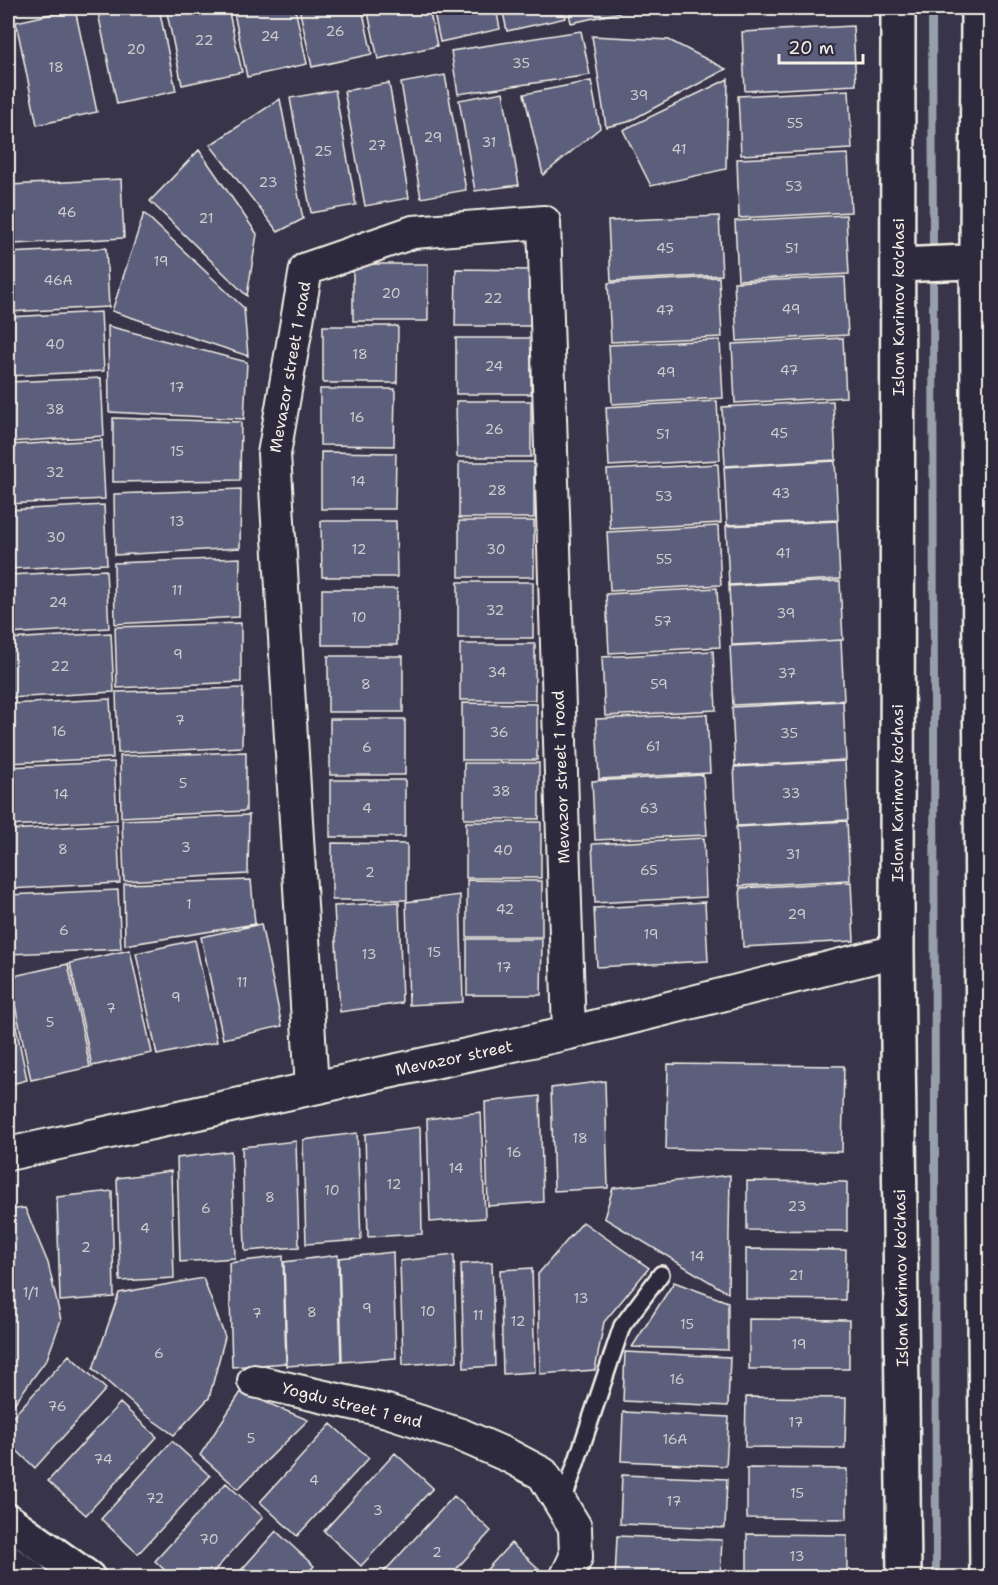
<svg xmlns="http://www.w3.org/2000/svg" width="998" height="1585" font-family="'Shantell Sans',sans-serif">
  <rect width="100%" height="100%" fill="#38344a"/>
  <filter id="ink" filterUnits="userSpaceOnUse"><feTurbulence type="fractalNoise" baseFrequency=".0167" numOctaves="2"/><feDisplacementMap in="SourceGraphic" scale="12" xChannelSelector="R" yChannelSelector="G"/><feConvolveMatrix kernelMatrix="1 2 1 2 8 2 1 2 1" color-interpolation-filters="sRGB"/></filter>
  <g filter="url(#ink)">
    <g fill="none" stroke-linecap="round" stroke-linejoin="round">
      <path stroke="#979faa" stroke-width="8" d="M932,8l1,249
        M933,270l3,1308"/>
    </g>
    <path fill="#5c5e7c" stroke="#f4f1e8" stroke-width="1.5" d="M97,8h62l17,83 -59,13z
      M166,8h62l14,64 -60,13z
      M233,8h62l12,56 -60,13z
      M299,8h63l10,46 -60,13z
      M367,8h62l8,38 -59,13z
      M433,8h63l4,21 -60,13z
      M502,8h62l2,10 -59,13z
      M568,8h63v2l-60,13z
      M75,9l22,103 -60,13 -21,-103z
      M853,26l3,59 -111,6 -3,-59z
      M581,31l9,44 -132,19 -7,-43z
      M592,36l77,4 57,29 -98,53 -22,5z
      M445,75l21,115 -45,8 -20,-115z
      M728,79l-2,90 -75,17 -28,-56z
      M591,81l9,47 -57,47 -19,-81z
      M389,83l20,115 -44,8 -21,-115z
      M335,90l21,115 -45,8 -21,-115z
      M849,90l3,59 -111,6 -3,-59z
      M503,92l16,93 -44,6 -16,-91z
      M280,99l23,120 -25,13 -68,-87z
      M199,150l58,84 -10,62 -97,-95z
      M848,154l3,58 -112,6 -2,-59z
      M121,179l3,59 -111,6 -3,-59z
      M144,213l100,95 4,48 -136,-45z
      M846,215l3,59 -111,6 -3,-59z
      M719,216l3,59 -111,6 -3,-60z
      M106,248l3,59 -101,5v-59z
      M353,264h75v57h-75z
      M456,269l75,1 -1,56h-75z
      M719,277l3,60 -111,5 -3,-59z
      M845,277l3,58 -111,6 -3,-59z
      M101,312l3,59 -96,5v-59z
      M108,326l139,36 -3,57 -135,-7z
      M323,326h75l-1,57h-74z
      M456,338h75v56h-75z
      M843,338l3,59 -111,6 -3,-59z
      M720,340l3,58 -111,6 -3,-59z
      M101,378l3,58 -96,6v-60z
      M320,389h75l-1,57 -74,-1z
      M456,401h75v56h-74z
      M717,401l3,59 -111,6 -3,-59z
      M833,401l3,59 -111,6 -3,-59z
      M113,418l128,4 -1,58 -127,2z
      M102,440l3,59 -97,5v-59z
      M321,452l75,1 -1,56h-74z
      M835,461l3,59 -111,5 -3,-58z
      M459,462h75v56h-75z
      M718,464l3,59 -111,6 -3,-59z
      M241,489l-1,59 -125,7 -1,-61z
      M104,505l3,59 -99,5v-59z
      M321,521h75l1,56h-75z
      M459,521h75v56h-75z
      M837,521l3,58 -111,6 -3,-59z
      M718,526l3,59 -111,6 -3,-59z
      M240,558l-1,59 -124,7 -1,-61z
      M106,570l3,58 -101,6v-59z
      M840,581l3,59 -111,5 -3,-59z
      M458,582h75v56h-75z
      M717,588l3,59 -111,6 -3,-59z
      M322,589h75v56h-75z
      M241,623v59l-124,6 -2,-61z
      M111,633l3,59 -106,6v-59z
      M841,640l3,60 -111,5 -3,-59z
      M460,644h75v56h-75z
      M713,651l3,59 -111,6 -3,-59z
      M328,656h75v56h-75z
      M243,688l-1,59 -124,6 -2,-61z
      M110,699l3,59 -105,5v-59z
      M843,701l3,59 -111,6 -3,-59z
      M462,703l75,1v56h-75z
      M707,714l3,59 -111,6 -3,-60z
      M330,719h75v56h-75z
      M246,752v59l-125,6 -1,-61z
      M845,761l3,59 -111,6 -3,-59z
      M114,762l3,58 -109,6v-59z
      M464,763h75v56h-75z
      M703,775l4,60 -112,5 -3,-59z
      M330,780h75v57h-75z
      M249,815l-1,59 -124,7 -2,-61z
      M847,821l3,59 -111,6 -3,-59z
      M466,822h75v56h-75z
      M117,824l3,59 -111,6 -1,-59z
      M704,838l2,59 -111,6 -3,-59z
      M332,843l75,1v56h-75z
      M251,880l4,44 -130,21 -1,-61z
      M467,880l75,1v56h-75z
      M851,882l3,59 -111,6 -3,-59z
      M118,890l3,59 -111,5 -2,-59z
      M460,895l3,107 -54,3 -3,-103z
      M399,902l3,101 -62,9 -6,-106z
      M705,902l3,59 -111,6 -3,-59z
      M261,924l21,102 -59,13 -22,-102z
      M467,939h75l-1,56h-74z
      M195,940l22,102 -60,13 -21,-102z
      M130,950l22,103 -60,13 -22,-103z
      M68,964l22,103 -59,13 -22,-103z
      M8,987l19,93 -19,5z
      M668,1064l176,2 -2,86 -176,-3z
      M605,1081l3,107 -54,3 -3,-103z
      M540,1096l3,106 -55,4 -3,-104z
      M481,1112l4,106 -55,4 -3,-103z
      M420,1127l2,107 -54,3 -3,-103z
      M357,1133l4,107 -55,4 -3,-104z
      M296,1141l3,106 -54,4 -3,-104z
      M231,1151l4,107 -55,4 -3,-104z
      M171,1171l3,107 -54,3 -3,-103z
      M730,1175l-2,118 -124,-75 9,-30z
      M747,1181l100,1v49l-100,-1z
      M112,1191l2,106 -54,4 -3,-104z
      M25,1208l23,55 13,57 -14,39 -39,53v-202z
      M583,1222l66,46 -45,54 -9,48 -55,4 -2,-100z
      M746,1249l100,1 -1,50 -99,-1z
      M393,1252l3,106 -54,4 -3,-104z
      M338,1255l3,107 -54,4 -3,-104z
      M454,1255l3,106 -54,4 -3,-104z
      M283,1256l3,107 -54,4 -3,-104z
      M492,1262l3,104 -31,2 -3,-104z
      M532,1268l3,104 -32,2 -3,-104z
      M203,1278l22,59 -16,61 -35,37 -30,-21 -51,-45 26,-76z
      M674,1282l54,20v48l-96,-3z
      M749,1319l100,1v49h-100z
      M625,1352l105,5 -2,49 -105,-5z
      M69,1355l37,34 -71,79 -27,-26v-20z
      M241,1392l67,28 -70,69 -38,-34z
      M746,1397l100,1 -1,50 -100,-1z
      M120,1403l37,34 -71,78 -38,-34z
      M623,1412l106,5 -3,49 -105,-5z
      M331,1424l38,34 -72,78 -37,-34z
      M172,1441l38,35 -72,78 -37,-35z
      M395,1453l38,35 -72,78 -37,-35z
      M747,1468l100,1v50l-100,-1z
      M622,1475l105,4 -2,49 -105,-4z
      M226,1483l37,34 -55,61h-35l-18,-17z
      M454,1496l37,35 -43,47h-62l-4,-4z
      M276,1531l38,35 -11,12h-69z
      M747,1534l100,1v43h-100z
      M617,1536l105,4 -2,38h-105z
      M511,1543l37,34v1h-69z
      M334,1570l8,8h-15z"/>
    <g fill="none" stroke-linecap="round" stroke-linejoin="round">
      <g stroke="#f4f1e8" stroke-width="20">
        <path id="lane" d="M562,1505l60,-179 39,-52"/>
      </g>
      <g stroke="#f4f1e8" stroke-width="36">
        <path id="street" d="M312,1088l-38,-634 32,-185 107,-37 131,-10 25,811
          M8,1154l561,-121 328,-82
          M254,1381l133,30 74,24 48,21 34,18 32,53 1,30 -10,21"/>
      </g>
      <g stroke="#f4f1e8" stroke-width="38">
        <path id="secondary" d="M898,8l-1,943 7,627
          M978,8l-1,255 10,1315
          M898,265l92,-4
          M8,1521l80,57
          M8,1562l23,16"/>
      </g>
      <use href="#lane" stroke="#2f2a3d" stroke-width="15"/>
      <use href="#street" stroke="#2f2a3d" stroke-width="32"/>
      <use href="#secondary" stroke="#2f2a3d" stroke-width="33"/>
    </g>
  </g>
  <g text-anchor="middle" dominant-baseline="central" stroke-width="5" stroke-linejoin="round" paint-order="stroke">
    <g font-size="14" fill="#cecccd">
      <text x="335" y="31">26</text>
      <text x="270" y="36">24</text>
      <text x="204" y="40">22</text>
      <text x="136" y="49">20</text>
      <text x="521" y="63">35</text>
      <text x="56" y="67">18</text>
      <text x="639" y="95">39</text>
      <text x="795" y="123">55</text>
      <text x="433" y="137">29</text>
      <text x="489" y="142">31</text>
      <text x="377" y="145">27</text>
      <text x="679" y="149">41</text>
      <text x="323" y="151">25</text>
      <text x="268" y="182">23</text>
      <text x="794" y="186">53</text>
      <text x="67" y="212">46</text>
      <text x="206" y="218">21</text>
      <text x="665" y="248">45</text>
      <text x="792" y="248">51</text>
      <text x="161" y="261">19</text>
      <text x="58" y="280">46A</text>
      <text x="391" y="293">20</text>
      <text x="493" y="298">22</text>
      <text x="791" y="309">49</text>
      <text x="665" y="310">47</text>
      <text x="55" y="344">40</text>
      <text x="360" y="354">18</text>
      <text x="494" y="366">24</text>
      <text x="789" y="370">47</text>
      <text x="666" y="372">49</text>
      <text x="177" y="387">17</text>
      <text x="55" y="409">38</text>
      <text x="357" y="417">16</text>
      <text x="494" y="429">26</text>
      <text x="779" y="433">45</text>
      <text x="663" y="434">51</text>
      <text x="177" y="451">15</text>
      <text x="55" y="472">32</text>
      <text x="358" y="481">14</text>
      <text x="497" y="490">28</text>
      <text x="781" y="493">43</text>
      <text x="664" y="496">53</text>
      <text x="177" y="521">13</text>
      <text x="56" y="537">30</text>
      <text x="359" y="549">12</text>
      <text x="496" y="549">30</text>
      <text x="783" y="553">41</text>
      <text x="664" y="559">55</text>
      <text x="177" y="590">11</text>
      <text x="58" y="602">24</text>
      <text x="495" y="610">32</text>
      <text x="786" y="613">39</text>
      <text x="359" y="617">10</text>
      <text x="663" y="621">57</text>
      <text x="178" y="654">9</text>
      <text x="60" y="666">22</text>
      <text x="497" y="672">34</text>
      <text x="787" y="673">37</text>
      <text x="366" y="684">8</text>
      <text x="659" y="684">59</text>
      <text x="180" y="720">7</text>
      <text x="59" y="731">16</text>
      <text x="499" y="732">36</text>
      <text x="789" y="733">35</text>
      <text x="653" y="746">61</text>
      <text x="367" y="747">6</text>
      <text x="183" y="783">5</text>
      <text x="501" y="791">38</text>
      <text x="791" y="793">33</text>
      <text x="61" y="794">14</text>
      <text x="367" y="808">4</text>
      <text x="649" y="808">63</text>
      <text x="186" y="847">3</text>
      <text x="63" y="849">8</text>
      <text x="503" y="850">40</text>
      <text x="793" y="854">31</text>
      <text x="649" y="870">65</text>
      <text x="370" y="872">2</text>
      <text x="189" y="904">1</text>
      <text x="505" y="909">42</text>
      <text x="797" y="914">29</text>
      <text x="64" y="930">6</text>
      <text x="651" y="934">19</text>
      <text x="434" y="952">15</text>
      <text x="369" y="954">13</text>
      <text x="504" y="967">17</text>
      <text x="242" y="982">11</text>
      <text x="176" y="997">9</text>
      <text x="111" y="1008">7</text>
      <text x="50" y="1022">5</text>
      <text x="580" y="1138">18</text>
      <text x="514" y="1152">16</text>
      <text x="456" y="1168">14</text>
      <text x="394" y="1184">12</text>
      <text x="332" y="1190">10</text>
      <text x="270" y="1197">8</text>
      <text x="797" y="1206">23</text>
      <text x="206" y="1208">6</text>
      <text x="145" y="1228">4</text>
      <text x="86" y="1247">2</text>
      <text x="697" y="1256">14</text>
      <text x="796" y="1275">21</text>
      <text x="31" y="1292">1/1</text>
      <text x="581" y="1298">13</text>
      <text x="367" y="1308">9</text>
      <text x="428" y="1311">10</text>
      <text x="312" y="1312">8</text>
      <text x="257" y="1313">7</text>
      <text x="478" y="1315">11</text>
      <text x="518" y="1321">12</text>
      <text x="687" y="1324">15</text>
      <text x="799" y="1344">19</text>
      <text x="159" y="1353">6</text>
      <text x="677" y="1379">16</text>
      <text x="57" y="1406">76</text>
      <text x="796" y="1422">17</text>
      <text x="251" y="1438">5</text>
      <text x="675" y="1439">16A</text>
      <text x="103" y="1459">74</text>
      <text x="314" y="1480">4</text>
      <text x="797" y="1493">15</text>
      <text x="155" y="1498">72</text>
      <text x="674" y="1501">17</text>
      <text x="378" y="1510">3</text>
      <text x="209" y="1539">70</text>
      <text x="437" y="1552">2</text>
      <text x="797" y="1556">13</text>
    </g>
    <g font-size="16" fill="#f4f1e8" stroke="#2f2a3d">
      <text transform="translate(898 307) rotate(-90)">Islom Karimov ko'chasi</text>
      <text transform="translate(290 367) rotate(-80)">Mevazor street 1 road</text>
      <text transform="translate(561 777) rotate(-92)">Mevazor street 1 road</text>
      <text transform="translate(897 793) rotate(-90)">Islom Karimov ko'chasi</text>
      <text transform="translate(454 1058) rotate(-12)">Mevazor street</text>
      <text transform="translate(901 1278) rotate(-91)">Islom Karimov ko'chasi</text>
      <text transform="translate(352 1405) rotate(14)">Yogdu street 1 end</text>
    </g>
  </g>
  <rect width="998" height="1585" fill="none" stroke="#2f2a3d" stroke-width="30"/>
  <rect x="15" y="15" width="968" height="1555" fill="none" stroke="#f4f1e8" stroke-width="2" filter="url(#ink)"/>
  <path d="M779 54v9h84v-9" fill="none" stroke="#f4f1e8" stroke-width="3"/>
  <text x="788" y="54" font-size="18" fill="#f4f1e8" stroke="#2f2a3d" stroke-width="4.5" paint-order="stroke">20 m</text>
</svg>
